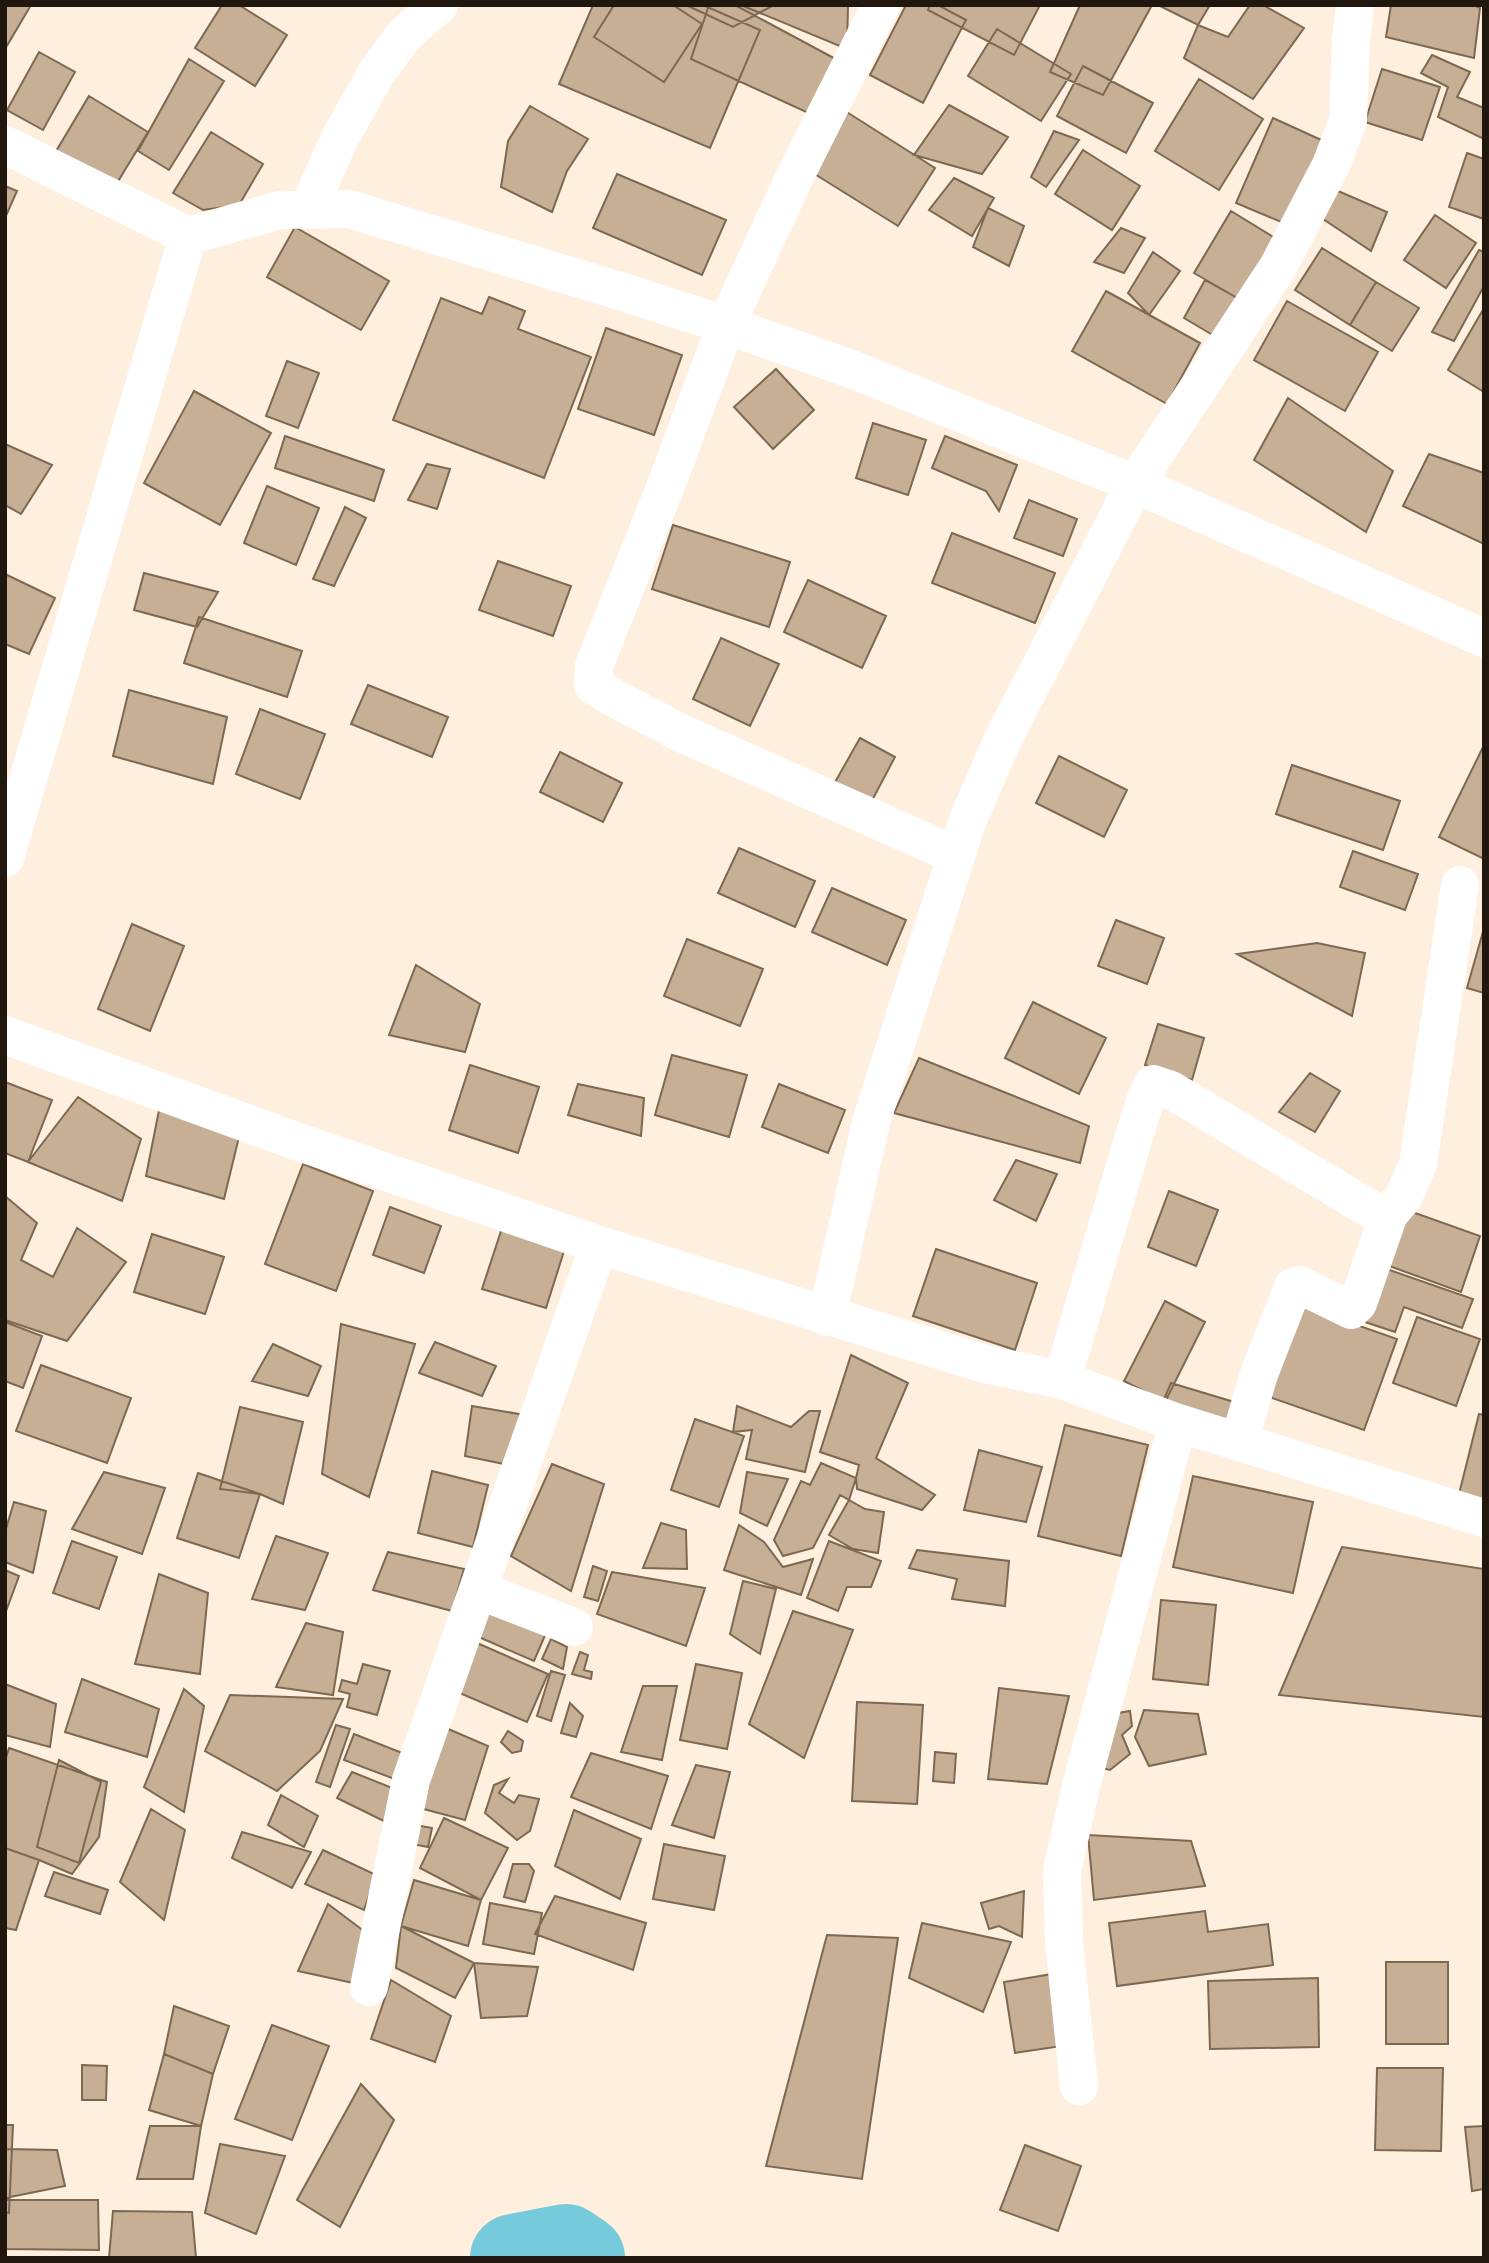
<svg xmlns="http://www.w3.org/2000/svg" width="1489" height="2263" font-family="'IBM Plex Sans',sans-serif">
  <rect width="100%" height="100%" fill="#feefdf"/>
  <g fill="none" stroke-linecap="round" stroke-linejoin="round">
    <path stroke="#75cbdb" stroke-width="88" d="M514,2258l52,-10 15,10"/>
  </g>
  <path fill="#c6af95" stroke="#7d6850" stroke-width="2" d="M5,5h26l-26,44z
    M222,5h17l48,30 -32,51 -60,-38z
    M593,5h110l57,25 -50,118 -151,-64z
    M614,5h59l29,19 -38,58 -70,-45z
    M686,5h88l-41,22z
    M709,5h26l108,58 -26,54 -126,-58z
    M741,5h107l-1,44z
    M906,5h32l28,15 -43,83 -53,-28z
    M930,5h110l-26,50 -86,-45z
    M1080,5h72l-49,90 -53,-23z
    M1158,5h52l-12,20z
    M1250,5h13l41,23 -51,71 -69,-41 14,-33 30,12z
    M1391,5h83l6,3 -6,50 -88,-21z
    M997,29l74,45 -30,47 -73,-45z
    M39,52l36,20 -32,58 -36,-20z
    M1432,55l38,17 -13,25 27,11v31l-46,-22 10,-30 -27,-14z
    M189,59l35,22 -55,89 -31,-19z
    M1083,66l70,37 -27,50 -69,-37z
    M1382,69l58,18 -18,53 -57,-18z
    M1199,79l64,40 -44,71 -64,-39z
    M89,96l59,36 -37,61 -59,-35z
    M949,105l59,32 -26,37 -68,-19z
    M530,106l58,33 -21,32 -15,41 -51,-25 7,-46z
    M842,109l93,59 -37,58 -93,-58z
    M1273,118l55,25 -37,83 -55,-23z
    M1054,131l25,9 -33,47 -15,-10z
    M211,132l52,32 -24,41 -36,5 -30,-17z
    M1083,150l57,36 -28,44 -57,-36z
    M1467,153l17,6v60l-35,-12z
    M617,174l109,46 -24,55 -109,-47z
    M954,178l40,20 -22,38 -43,-26z
    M1324,185l63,27 -16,39 -63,-42z
    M5,186l12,5 -12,27z
    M988,208l36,18 -15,40 -36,-19z
    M1231,211l44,27 -36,61 -45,-26z
    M1435,215l41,28 -30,45 -42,-28z
    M295,227l94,54 -28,49 -94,-53z
    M1121,228l24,10 -21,35 -30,-11z
    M1322,248l54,34 -26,43 -55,-35z
    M1479,250l5,2v34l-30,55 -22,-9z
    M1153,252l27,19 -31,44 -21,-22z
    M1205,280l34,19 -23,38 -32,-19z
    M1376,282l43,26 -27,43 -42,-26z
    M1106,291l94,52 -33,61 -95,-53z
    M489,297l36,14 -7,18 73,28 -47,121 -151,-58 48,-122 41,16z
    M1287,301l91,51 -33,59 -91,-51z
    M1484,308v84l-36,-22z
    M606,328l76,27 -28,80 -76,-26z
    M287,361l32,12 -21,55 -32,-12z
    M776,369l38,41 -41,39 -39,-42z
    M194,391l77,42 -51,92 -76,-42z
    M1288,398l105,73 -27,61 -112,-72z
    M873,423l53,17 -18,55 -52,-17z
    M285,436l99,34 -10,31 -99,-33z
    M945,436l72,29 -18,46 -13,-20 -54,-23z
    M5,444l47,21 -31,49 -16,-9z
    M1429,454l55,19v71l-81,-38z
    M427,464l23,5 -13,40 -29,-9z
    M267,486l52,22 -23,57 -52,-22z
    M1029,500l48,19 -14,37 -49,-18z
    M345,507l21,11 -32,68 -21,-7z
    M673,525l117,37 -21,65 -117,-38z
    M952,533l103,40 -20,50 -103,-40z
    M498,561l73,25 -18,50 -74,-26z
    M144,573l74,19 -21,35 -63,-17z
    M5,574l50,24 -26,56 -24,-10z
    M808,580l78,36 -24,52 -78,-36z
    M199,617l103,34 -15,46 -103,-34z
    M721,638l58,26 -29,62 -57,-27z
    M368,685l80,32 -16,40 -81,-33z
    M129,690l98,27 -14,67 -100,-28z
    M260,709l65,25 -25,65 -64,-25z
    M860,738l35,19 -28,53 -37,-19z
    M1484,745v114l-45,-22z
    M560,752l62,31 -19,39 -63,-30z
    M1059,756l68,34 -23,47 -68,-34z
    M1292,765l108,36 -17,49 -107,-36z
    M739,848l76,33 -20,46 -77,-34z
    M1353,851l65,23 -13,36 -65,-23z
    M832,888l74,32 -19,45 -75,-33z
    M1116,920l48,18 -17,46 -49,-18z
    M132,924l52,22 -34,85 -52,-22z
    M1484,928v65l-17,-5z
    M687,939l76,30 -23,57 -76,-30z
    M1317,943l48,10 -13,63 -115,-62z
    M416,965l64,39 -15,48 -76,-17z
    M1033,1002l73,36 -27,56 -74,-36z
    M1158,1024l46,14 -12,42 -47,-15z
    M672,1055l75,20 -18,62 -74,-22z
    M919,1058l170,68 -9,37 -186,-50z
    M470,1065l69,22 -21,66 -69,-23z
    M1310,1073l30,18 -25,41 -36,-20z
    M5,1082l47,18 -24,62 -23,-9z
    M578,1084l66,14 -3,38 -73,-21z
    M779,1084l66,26 -17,43 -66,-26z
    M78,1097l63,42 -19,62 -94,-39z
    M159,1110l80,27 -15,62 -78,-23z
    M1016,1160l41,14 -21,47 -42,-21z
    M303,1164l70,27 -37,100 -71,-27z
    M1169,1191l49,19 -22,56 -48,-19z
    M5,1196l32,27 -16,37 32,17 24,-49 49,34 -59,79 -62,-21z
    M390,1207l51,19 -17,47 -51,-18z
    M1401,1208l79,28 -19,56 -80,-29z
    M502,1228l63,20 -19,60 -64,-19z
    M152,1234l72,23 -19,57 -71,-22z
    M936,1249l101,34 -22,67 -102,-34z
    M1378,1266l95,33 -11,29 -58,-21 -9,25 -36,-12z
    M1165,1301l40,21 -40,80 -41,-21z
    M1291,1302l106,37 -33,91 -106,-37z
    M1417,1317l63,22 -24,67 -63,-23z
    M5,1322l37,14 -19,52 -18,-7z
    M341,1324l74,20 -46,153 -47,-23z
    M435,1342l61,24 -14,30 -63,-23z
    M273,1344l48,22 -13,30 -56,-15z
    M851,1355l57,28 -32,75 59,37 -13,15 -65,-21 -1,-11 3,-13 -39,-13z
    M41,1365l90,33 -24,65 -91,-32z
    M1171,1383l73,22 -11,24 -72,-23z
    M472,1406l53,9 -16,50 -44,-9z
    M737,1406l54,21 18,-16h11l-15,61 -59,-13 6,-29 -19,2z
    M240,1407l63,15 -20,82 -23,-10 -40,-5z
    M1479,1414l5,1v92l-26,-9z
    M695,1419l49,17 -25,71 -48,-17z
    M1065,1425l83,20 -27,111 -83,-20z
    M979,1450l63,17 -16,55 -62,-12z
    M821,1463l35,15 -7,22 -9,-5 -27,53 -30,8 -9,-16 27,-59 9,4z
    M552,1464l52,20 -33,107 -60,-35z
    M432,1471l56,14 -15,62 -55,-14z
    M104,1472l61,16 -23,66 -70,-25z
    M747,1472l41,7 -21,47 -27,-13z
    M198,1473l62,21 -21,64 -62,-20z
    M1193,1476l120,26 -20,91 -120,-26z
    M849,1500l16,9 19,3 -6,41 -25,-4 -24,-14z
    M14,1502l32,9 -13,62 -28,-11v-30z
    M661,1523l25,7 1,39 -44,-1z
    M739,1525l25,17 19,25 30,-8 -12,36 -77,-25z
    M276,1536l52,17 -23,57 -53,-11z
    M72,1541l45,16 -18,52 -46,-16z
    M829,1541l52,20 -10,26h-24l-9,24 -31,-13z
    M1342,1547l142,22v148l-205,-22z
    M917,1550l92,11 -4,45 -53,-7 5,-20 -48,-11z
    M388,1552l76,17 -12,42 -79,-21z
    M593,1566l14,5 -9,30 -14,-4z
    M5,1570l14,6 -14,38z
    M612,1572l93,16 -19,58 -89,-32z
    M159,1574l49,19 -8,81 -65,-10z
    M743,1581l33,8 -16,65 -30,-20z
    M1161,1600l55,5 -8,80 -55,-6z
    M485,1608l61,25 -12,28 -60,-26z
    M793,1611l60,19 -49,128 -55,-34z
    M306,1623l37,9 -10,63 -57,-8z
    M551,1639l16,8 -4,22 -21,-10z
    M477,1643l71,31 -21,48 -72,-31z
    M580,1652l8,3 -4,15 8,2 -1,7 -19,-5z
    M363,1664l27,7 -13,44 -30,-8 3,-13 -11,-3 3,-11 15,4z
    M696,1664l46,9 -15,76 -47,-9z
    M551,1671l14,4 -14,46 -14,-5z
    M82,1679l77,30 -12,48 -82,-25z
    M5,1684l51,20 -6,43 -45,-12z
    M643,1686h34l-15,74 -41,-8z
    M999,1688l70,8 -22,88 -59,-5z
    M184,1689l20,17 -20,106 -40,-25z
    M230,1695l113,4 -23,52 -43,40 -72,-40z
    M857,1702l66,3 -6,99 -65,-3z
    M570,1703l13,13 -7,21 -15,-4z
    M1144,1710l54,4 8,40 -57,12 -14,-29z
    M1130,1711l2,15 -10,9 8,19 -20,16 -17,-4 13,-51z
    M336,1725l14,4 -20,58 -14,-5z
    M439,1725l49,21 -23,74 -49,-13z
    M508,1731l15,10 -2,10 -9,2 -11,-11z
    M354,1734l56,22 -10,25 -56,-21z
    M9,1748l98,34 -8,55 -27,37 -33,-14 -34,-12v-87z
    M935,1752l21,2 -2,29 -21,-2z
    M591,1753l77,23 -17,53 -80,-32z
    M59,1760l42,22 -22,81 -42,-16z
    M696,1765l34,7 -16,66 -42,-13z
    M352,1772l48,19 -8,34 -55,-27z
    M508,1779l-9,14 15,10 5,-8 20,4 -9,32 -13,9 -32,-27 9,-28z
    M281,1795l37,21 -14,31 -36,-22z
    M151,1809l34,21 -21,90 -44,-38z
    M574,1810l67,29 -21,60 -65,-33z
    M444,1818l64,30 -27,52 -61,-32z
    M410,1824l22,4 -4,19 -21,-4z
    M242,1832l69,20 -19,36 -60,-30z
    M1088,1835l103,6 14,45 -111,14z
    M664,1844l61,12 -11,54 -61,-11z
    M5,1848l34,12 -23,70 -11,-2z
    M323,1850l53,25 -12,35 -59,-26z
    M513,1864h16l5,7 -9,31 -21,-5z
    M54,1872l54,18 -8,24 -55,-18z
    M414,1880l67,20 -13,46 -67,-20z
    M1024,1891l-2,46 -23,-11 -10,3 -8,-26z
    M555,1896l91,27 -13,47 -98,-36z
    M490,1903l52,10 -8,41 -51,-10z
    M328,1904l49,37 -10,45 -69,-15z
    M1205,1911l3,21 60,-8 5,41 -156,21 -8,-63z
    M922,1923l89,19 -28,70 -74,-34z
    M401,1926l73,37 -19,35 -59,-30z
    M827,1935l71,3 -36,241 -96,-13z
    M1386,1962h62v82h-62z
    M474,1963l64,4 -11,49 -46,2z
    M1052,1974l10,72 -47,7 -11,-71z
    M1318,1978l1,69 -109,2 -2,-68z
    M391,1980l60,36 -16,46 -64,-23z
    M174,2006l55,20 -16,48 -49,-20z
    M272,2025l57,21 -37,94 -57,-21z
    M164,2054l49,20 -12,52 -52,-16z
    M82,2065l25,1 -1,34h-24z
    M1377,2068h66l-2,83 -66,-1z
    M361,2084l33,36 -54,107 -43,-27z
    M5,2125h8l-4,88 -4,-1z
    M150,2126h51l-8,53h-56z
    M1484,2126v63l-12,2 -7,-64z
    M220,2144l65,12 -29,78 -51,-21z
    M1025,2145l56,21 -23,65 -58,-21z
    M5,2149l52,1 8,36 -60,12z
    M5,2200h93l1,50 -94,-1z
    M113,2211l79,1 4,46h-87z"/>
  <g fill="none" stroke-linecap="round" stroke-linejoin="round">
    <path stroke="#fff" stroke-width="38" d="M881,5l-85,169 -70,151 -58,155 -74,186 -1,19 21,13 67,35 274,122
      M5,145l183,91 92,-26 69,-1 274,83 103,33 128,45 281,114 349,154
      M308,209l33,-73 36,-64 28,-38 34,-29
      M5,858l183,-622
      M5,1035l291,106 303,104 386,119 77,16 116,43 306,95
      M827,1317l44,-195 96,-300 36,-83 132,-255 143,-217 53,-102 17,-44 3,-81 4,-35
      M1062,1380l67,-227 17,-55 7,-14 18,6 206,123 12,1 14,-16 15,-34 42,-279
      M1239,1442l20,-68 34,-87 7,-2 51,25 7,-7 31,-89
      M478,1590l96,37
      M369,1987l42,-207 188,-535
      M1079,2086l-15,-144 -2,-71 19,-85 97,-363"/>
  </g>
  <rect width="1489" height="2263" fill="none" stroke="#20180e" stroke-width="14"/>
</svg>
